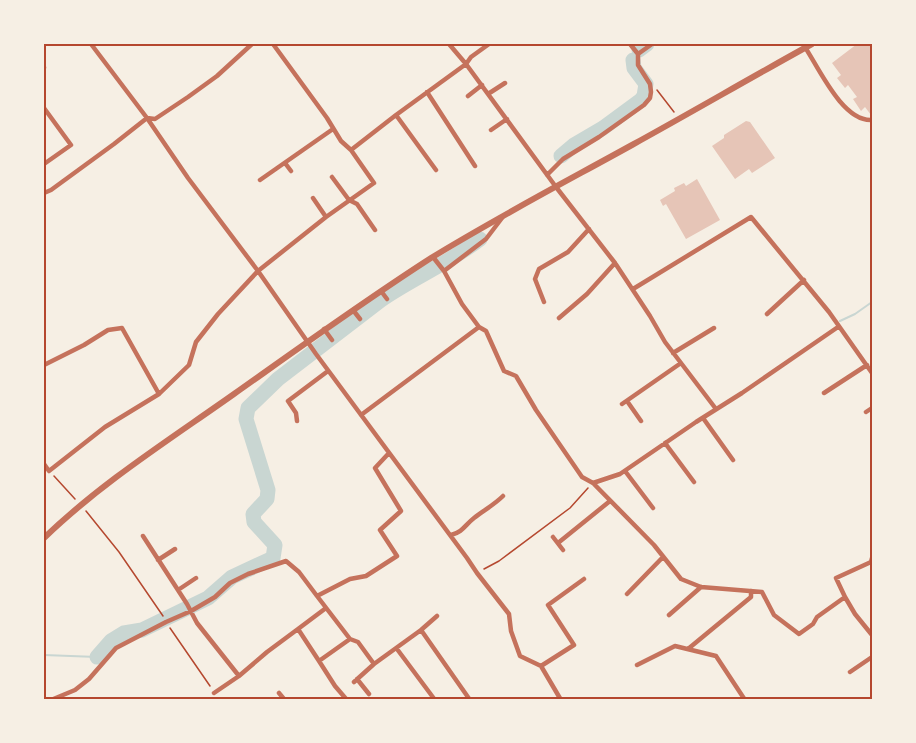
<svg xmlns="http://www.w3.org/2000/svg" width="916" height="743" font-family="'IBM Plex Sans',sans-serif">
  <rect width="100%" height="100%" fill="#f6efe4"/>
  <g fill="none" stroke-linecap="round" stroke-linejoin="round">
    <path stroke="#c9d6d2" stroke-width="2" d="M840,321l15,-7 17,-12
      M44,655l53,2"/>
    <path stroke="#c9d6d2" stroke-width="15" d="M639,50l8,-6
      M561,156l13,-11 29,-17 38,-28 3,-4 2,-12 -12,-16 -1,-8
      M97,657l14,-16 13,-8 18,-3 66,-32 24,-21 41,-19 2,-13 -21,-23 -1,-8 14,-15 1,-9 -22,-71 2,-11 30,-29 103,-79c32,-22 68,-37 99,-61"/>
  </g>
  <path fill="#e6c5b7" d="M857,44h15v69l-1,2 -6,-8 -4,4 -8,-12 4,-2 -9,-12 -3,3 -8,-10 4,-3 -9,-12z
    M746,121l4,1 25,36 -23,15 -3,-4 -14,10 -23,-33 12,-8v-3z
    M697,179l23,41 -34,19 -20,-35 -3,2 -3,-6 15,-9 -1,-3 10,-5 2,3z"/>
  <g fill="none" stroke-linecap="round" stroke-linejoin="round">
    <path stroke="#b5482f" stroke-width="1.5" d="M657,90l17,22
      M54,476l21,23
      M86,511l33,41 44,64
      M484,569l15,-8 71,-53 18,-20
      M170,628l40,58"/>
    <path stroke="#c5725c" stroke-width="4.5" d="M91,44l56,74 41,60 70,93 58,83 151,204 10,15 32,41 2,17 9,25 21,10 20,34
      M449,44l17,20 90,123 59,76 35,53 15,26 51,67
      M803,44c15,22 39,78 69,76
      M638,54l14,-10
      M44,67v1
      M427,92l48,74
      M488,94l17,-11
      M468,96l14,-11
      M44,108l27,37 -27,19
      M396,115l40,55
      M491,130l16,-11
      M351,150l45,-35 70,-51 5,-7 18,-13
      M285,163l6,8
      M547,175l16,-16 36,-22 45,-32 6,-7 1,-6 -1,-8 -12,-19v-11l-8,-10
      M332,177l17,23 8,4 18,26
      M260,180l73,-51
      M44,193l7,-3 63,-46 33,-26 8,1 33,-22 29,-21 35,-32
      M313,198l13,19
      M433,257l11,14 18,33 17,23
      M444,271l42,-32 16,-21
      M633,289l118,-72 78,95 43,61
      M381,291l6,8
      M544,302l-9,-23 4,-10 29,-17 21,-23
      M353,310l7,9
      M767,314l37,-34
      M559,318l28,-24 28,-31
      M324,329l8,11
      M673,353l41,-25
      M44,365l40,-20 24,-15 14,-2 37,66
      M824,393l43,-28
      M627,401l14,20
      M622,404l59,-41
      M866,412l6,-4
      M361,415l118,-88 7,4 18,40 12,5 20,34 46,67 11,6 61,62 27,34 20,8 61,5 12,23 25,19 14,-10 4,-7 28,-20 10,17 17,21
      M703,418l30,42
      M297,421l-1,-8 -8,-12 40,-30
      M665,443l29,39
      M44,464l5,7 56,-44 54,-33 30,-29 7,-23 22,-28 40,-43 68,-54 48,-34 -23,-33 -10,-9 -14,-23 -54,-74
      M625,471l28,37
      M593,483l27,-9 76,-52 46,-29 96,-66
      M451,535c12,-3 14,-10 23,-17 10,-8 20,-13 29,-22
      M143,536l44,68 10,19 42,53 -25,17
      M553,537l10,13
      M558,543l52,-42
      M158,560l17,-11
      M178,590l18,-12
      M627,594l36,-37
      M317,596l33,43 8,3 16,22 -20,18
      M845,597l-9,-19 35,-16 1,-4
      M669,615l32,-28
      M298,629l28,-21
      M421,630l49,70
      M397,649l38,51
      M688,649l63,-52v-6
      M374,664l47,-34 16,-14
      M637,665l38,-19 41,10 29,44
      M541,666l33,-21 -26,-40 36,-26
      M850,672l22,-15
      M239,676l28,-24 31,-23 21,32
      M357,679l12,15
      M279,693l5,6
      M51,700l24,-10 14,-11 27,-31 50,-26 25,-11 24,-14 15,-14 18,-9 38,-13 13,11 18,24 33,-17 16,-3 31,-20 -17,-26 21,-19 -26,-43 14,-15
      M347,700l-12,-14 -16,-25 31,-22"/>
    <path stroke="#c5725c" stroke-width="6" d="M44,538c57,-55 125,-98 190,-144 65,-46 130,-93 197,-136 65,-40 134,-76 201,-113 60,-33 120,-68 180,-101"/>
  </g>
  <rect width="916" height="743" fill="none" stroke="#f6efe4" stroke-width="90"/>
  <rect x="45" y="45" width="826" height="653" fill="none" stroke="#b5482f" stroke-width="2"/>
</svg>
